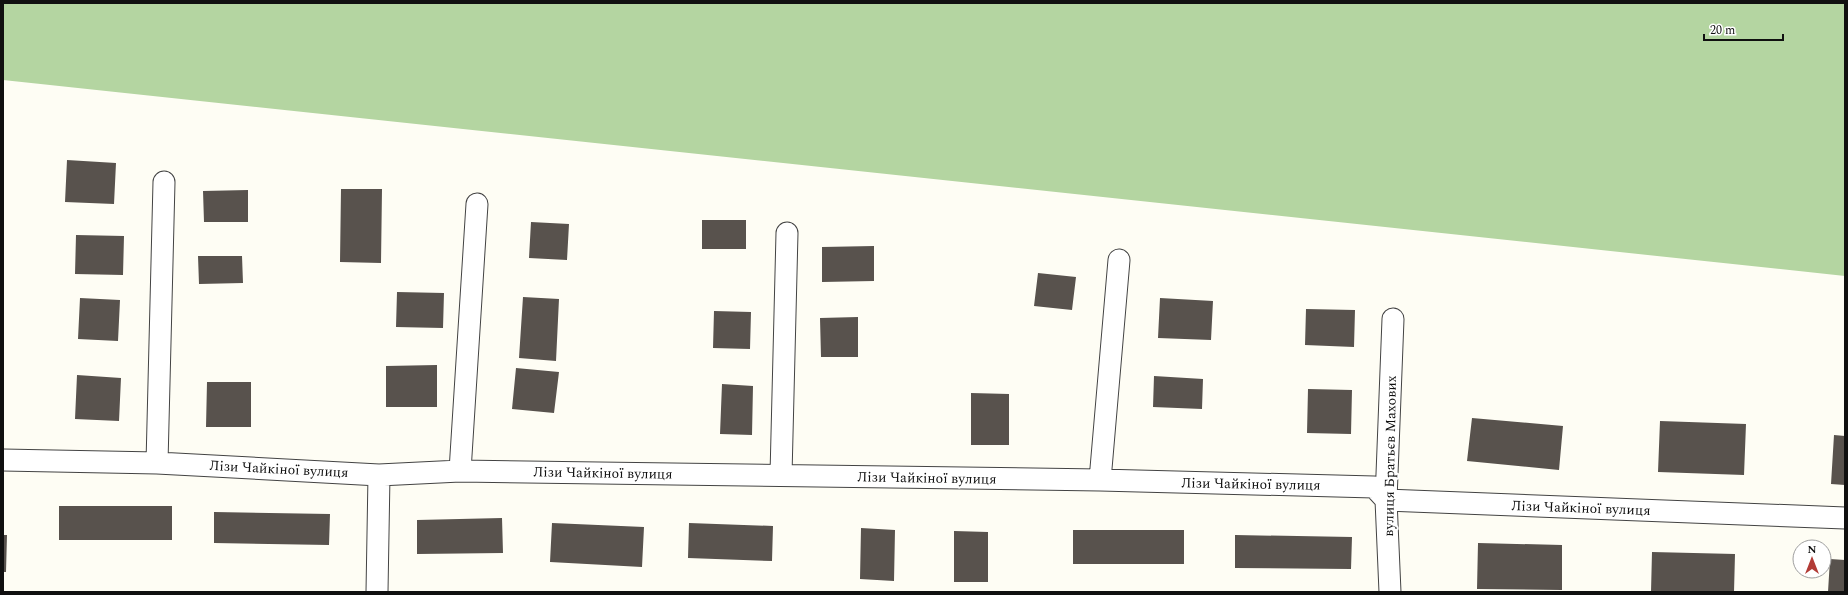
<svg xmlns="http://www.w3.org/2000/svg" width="1848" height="595" font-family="Spectral,serif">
  <rect width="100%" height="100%" fill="#fefdf4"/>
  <path fill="#b4d5a1" d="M3,3h1842v273l-1842,-196z"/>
  <path fill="#58524d" d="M67,160l49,3 -2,41 -49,-2z
    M341,189h41l-1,74 -41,-1z
    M248,190v32h-44l-1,-31z
    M702,220h44v29h-44z
    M531,222l38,2 -2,36 -38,-2z
    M76,235l48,1 -1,39 -48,-1z
    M874,246v35l-52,1v-35z
    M198,256h44l1,27 -44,1z
    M1038,273l38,4 -4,33 -38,-4z
    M397,292l47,1 -1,35 -47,-1z
    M523,297l36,2 -3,62 -37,-3z
    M80,298l40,2 -2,41 -40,-2z
    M1160,298l53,3 -2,39 -53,-2z
    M1306,309l49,1 -1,37 -49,-2z
    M714,311l37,1 -1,37 -37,-1z
    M858,317v40h-37l-1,-39z
    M437,365v42h-51v-41z
    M516,368l43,4 -5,41 -42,-4z
    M77,375l44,3 -2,43 -44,-2z
    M1154,376l49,3 -1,30 -49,-2z
    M207,382h44v45h-45z
    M722,384l31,2 -1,49 -32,-1z
    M1308,389l44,1 -1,44 -44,-1z
    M971,393l38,1v51h-38z
    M1472,418l91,8 -4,44 -92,-9z
    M1660,421l86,3 -2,51 -86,-3z
    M1834,435l11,1v49l-14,-1z
    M59,506h113v34h-113z
    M214,512l116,2 -1,31 -115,-2z
    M502,518l1,35 -86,1v-34z
    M552,523l92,4 -2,40 -92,-5z
    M689,523l84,3 -1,35 -84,-3z
    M861,528l34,2 -1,51 -34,-2z
    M1073,530h111v34h-111z
    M954,531l34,1v50h-34z
    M3,535h4l-1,37h-3z
    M1235,535l117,2 -1,32 -116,-1z
    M1478,543l84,2v45l-85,-1z
    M1652,552l83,2 -1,38h-83z
    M1830,559l15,1v32h-17z"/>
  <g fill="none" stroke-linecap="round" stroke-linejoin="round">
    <g stroke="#434343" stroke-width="23">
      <path id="minor" d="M3,460l154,3 222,12 81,-4 640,9 274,7 12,13 459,18
        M157,463l7,-281
        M460,471l17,-267
        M781,475l6,-242
        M1100,480l19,-220
        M377,592l2,-117
        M1390,592l-4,-92 7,-181"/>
    </g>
    <use href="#minor" stroke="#fff" stroke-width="21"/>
  </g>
  <g text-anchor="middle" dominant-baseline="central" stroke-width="4" stroke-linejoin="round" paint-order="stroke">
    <g font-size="14" fill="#101010" stroke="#fff">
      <text transform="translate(1390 456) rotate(-89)">вулиця Братьєв Махових</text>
      <text transform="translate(279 469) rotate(3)">Лізи Чайкіної вулиця</text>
      <text transform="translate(603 473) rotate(1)">Лізи Чайкіної вулиця</text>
      <text transform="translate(927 478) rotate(1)">Лізи Чайкіної вулиця</text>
      <text transform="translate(1251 484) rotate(1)">Лізи Чайкіної вулиця</text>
      <text transform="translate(1581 508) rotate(2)">Лізи Чайкіної вулиця</text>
    </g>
  </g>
  <rect width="1848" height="595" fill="none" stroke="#101010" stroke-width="8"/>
  <g transform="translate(1812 559)"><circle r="19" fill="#ffffff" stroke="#9f9f9f"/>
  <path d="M0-3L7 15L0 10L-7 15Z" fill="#b23b36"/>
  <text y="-6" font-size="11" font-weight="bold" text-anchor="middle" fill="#101010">N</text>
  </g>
  <path d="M1704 34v6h79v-6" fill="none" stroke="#101010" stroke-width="2"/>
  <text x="1710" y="34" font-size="12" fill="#101010" stroke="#ffffff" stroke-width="3" paint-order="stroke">20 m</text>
</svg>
